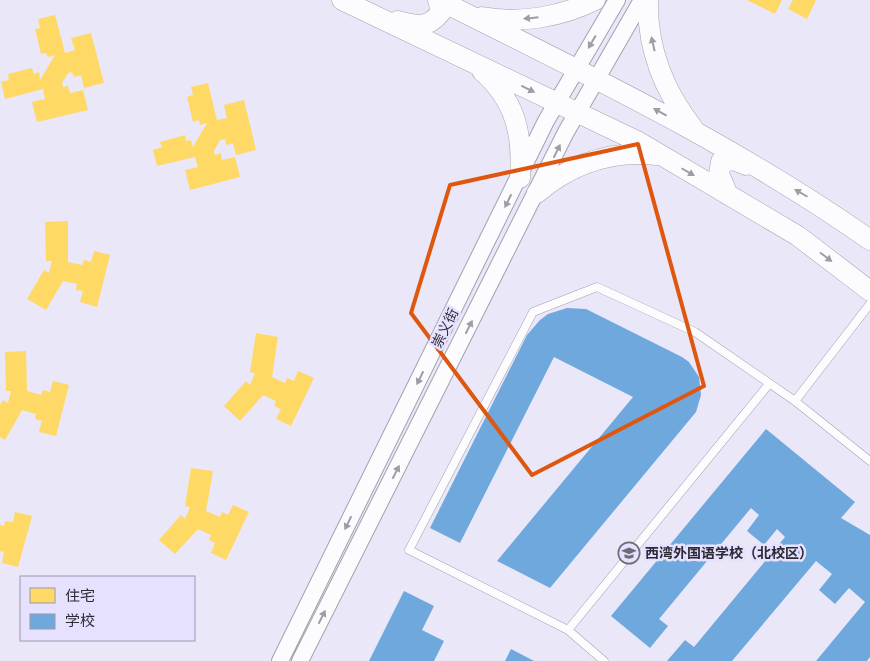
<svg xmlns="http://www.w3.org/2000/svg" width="870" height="661" font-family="Mulish,'Noto Sans SC',sans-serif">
  <rect width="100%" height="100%" fill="#eae7f8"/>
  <path fill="#ffd966" d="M747,0h35l-7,14z
    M793,0h23l-9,19 -19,-10z
    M55,15l10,38 10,-3 -4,-12 20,-5 13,50 -20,5 -3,-13 -7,2 -2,-5 -4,1 -6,10 1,4 5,-1 2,7 13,-3 5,20 -51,12 -5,-20 13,-3 -2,-10 -38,10 -4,-17 8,-2 -1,-6 24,-6 2,6 5,-2 1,8 15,-25 -7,2 -2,-4 -5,1 -6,-25 5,-1 -2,-9z
    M208,83l9,37 10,-2 -3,-13 20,-5 12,50 -20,5 -3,-12 -7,2 -1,-6 -5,1 -6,11 1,4 6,-2 1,7 13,-3 5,20 -50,13 -5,-20 13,-3 -3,-10 -38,9 -4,-16 9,-3 -2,-5 25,-7 1,6 5,-1 2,7 14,-24 -7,2 -1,-5 -6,2 -6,-25 6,-2 -2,-8z
    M68,221v41l14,3 2,-5 7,2 3,-11 16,4 -13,52 -17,-5 3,-11 -7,-1 1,-6 -14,-3 -17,29 -19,-11 17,-29 5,3 3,-12h-6l-1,-39z
    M256,333l22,4 -6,40 13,6 2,-5 7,3 4,-10 16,7 -23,48 -15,-7 5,-10 -7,-3 2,-5 -13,-6 -23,26 -16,-15 22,-25 4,4 5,-12 -5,-1z
    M26,351l1,40 14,4 2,-5 7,2 3,-11 16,4 -13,51 -17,-4 3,-11 -7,-2 1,-5 -14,-4 -17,30 -5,-3v-32l3,-5 5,3 3,-12h-5l-1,-39z
    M191,468l22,3 -7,40 14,6 2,-5 6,3 5,-10 16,7 -23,48 -15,-7 4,-10 -6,-3 2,-5 -13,-6 -23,25 -16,-14 22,-25 4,4 5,-12 -5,-1z
    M15,512l17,4 -14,51 -16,-4 2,-11 -4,-1v-26l4,1 1,-5 8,1z"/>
  <path fill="#6fa8dc" d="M567,308l19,1 96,48 7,5 10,15 2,18 -5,17 -146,176 -53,-27 136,-164 -79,-40 -94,186 -30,-15 97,-193 13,-15 8,-6z
    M766,429l89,73 -14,16 29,17v122l-3,4h-51l49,-59 -16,-14 -14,16 -16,-14 13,-16 -16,-13 -84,100h-65l18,-21 9,7 91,-110 -8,-8 -13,16 -17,-14 12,-16 -8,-7 -92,111 9,7 -18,22 -39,-32z
    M404,591l30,15 -12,24 22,11 -10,20h-65z
    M511,649l23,12h-29z"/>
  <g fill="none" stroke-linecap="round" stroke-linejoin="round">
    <g stroke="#a3a1ad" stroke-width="9">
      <path id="service" d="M795,401l75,-97
        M568,630l201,-246
        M604,661l-36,-31 -159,-80 124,-238 64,-25 98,45 100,69 75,60"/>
    </g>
    <g stroke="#a3a1ad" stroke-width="18">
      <path id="minor" d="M280,661l266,-540 71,-121
        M300,661l266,-529 76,-132"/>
    </g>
    <g stroke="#a3a1ad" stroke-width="21">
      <path id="tertiary" d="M342,0l297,142 159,94 72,55
        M439,0c147,74 296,145 431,240
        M648,0c-1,47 16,91 45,128
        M482,17c38,7 79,0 113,-17
        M398,21c19,5 30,8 43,-9l-3,-12
        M482,71c34,30 41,64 38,107
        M537,193c35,-30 74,-43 120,-38
        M728,195l-9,-21 2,-12 13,-2 12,5"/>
    </g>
    <use href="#service" stroke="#fcfbfe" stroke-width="8"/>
    <use href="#minor" stroke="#fcfbfe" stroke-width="16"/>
    <use href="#tertiary" stroke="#fcfbfe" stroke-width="20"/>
  </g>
  <defs><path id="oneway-solid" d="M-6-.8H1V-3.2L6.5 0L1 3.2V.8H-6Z" transform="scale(1.25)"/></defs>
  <g fill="#9e9da4">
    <use href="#oneway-solid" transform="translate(531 18) rotate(174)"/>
    <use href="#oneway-solid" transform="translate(592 42) rotate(120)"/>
    <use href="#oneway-solid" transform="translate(653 44) rotate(-103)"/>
    <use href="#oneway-solid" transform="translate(528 89) rotate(26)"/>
    <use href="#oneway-solid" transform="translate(660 112) rotate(-151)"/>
    <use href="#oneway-solid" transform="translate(557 151) rotate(-64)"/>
    <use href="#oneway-solid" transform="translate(688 172) rotate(30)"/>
    <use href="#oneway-solid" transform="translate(801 193) rotate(-150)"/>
    <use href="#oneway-solid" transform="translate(508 201) rotate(116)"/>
    <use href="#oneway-solid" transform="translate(826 257) rotate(37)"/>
    <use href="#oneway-solid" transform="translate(469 327) rotate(-63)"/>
    <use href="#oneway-solid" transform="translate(420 378) rotate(116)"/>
    <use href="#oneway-solid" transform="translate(396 472) rotate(-63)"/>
    <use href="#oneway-solid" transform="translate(348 523) rotate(116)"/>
    <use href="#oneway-solid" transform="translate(322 617) rotate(-63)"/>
  </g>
  <path fill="none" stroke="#df570e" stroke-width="4" stroke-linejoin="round" d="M638,144l66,242 -172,89 -121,-162 39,-128z"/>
  <defs>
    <g id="school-ring" transform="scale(1.125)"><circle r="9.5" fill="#e5e1fe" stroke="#6e6c79" stroke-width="1.5"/><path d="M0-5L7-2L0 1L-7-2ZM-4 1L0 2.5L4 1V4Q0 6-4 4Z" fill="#6e6c79"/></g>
  </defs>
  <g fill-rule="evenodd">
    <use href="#school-ring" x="629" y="553"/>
  </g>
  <g text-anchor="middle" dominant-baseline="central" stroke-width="5" stroke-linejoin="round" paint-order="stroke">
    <g font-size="14" fill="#2c2a35" stroke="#e5e1fe">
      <text transform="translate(445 328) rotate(-64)">崇义街</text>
    </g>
    <g font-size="14" font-weight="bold" fill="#2c2a35" stroke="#e5e1fe" text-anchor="start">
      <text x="645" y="553">西湾外国语学校（北校区）</text>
    </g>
  </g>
  <rect x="20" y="576" width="175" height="65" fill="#e5e1fe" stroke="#9b98ae"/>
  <rect x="30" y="588" width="25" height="15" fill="#ffd966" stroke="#9b98ae"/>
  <text x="65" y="601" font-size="15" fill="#2c2a35">住宅</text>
  <rect x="30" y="614" width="25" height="15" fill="#6fa8dc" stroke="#9b98ae"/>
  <text x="65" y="626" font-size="15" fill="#2c2a35">学校</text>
</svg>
